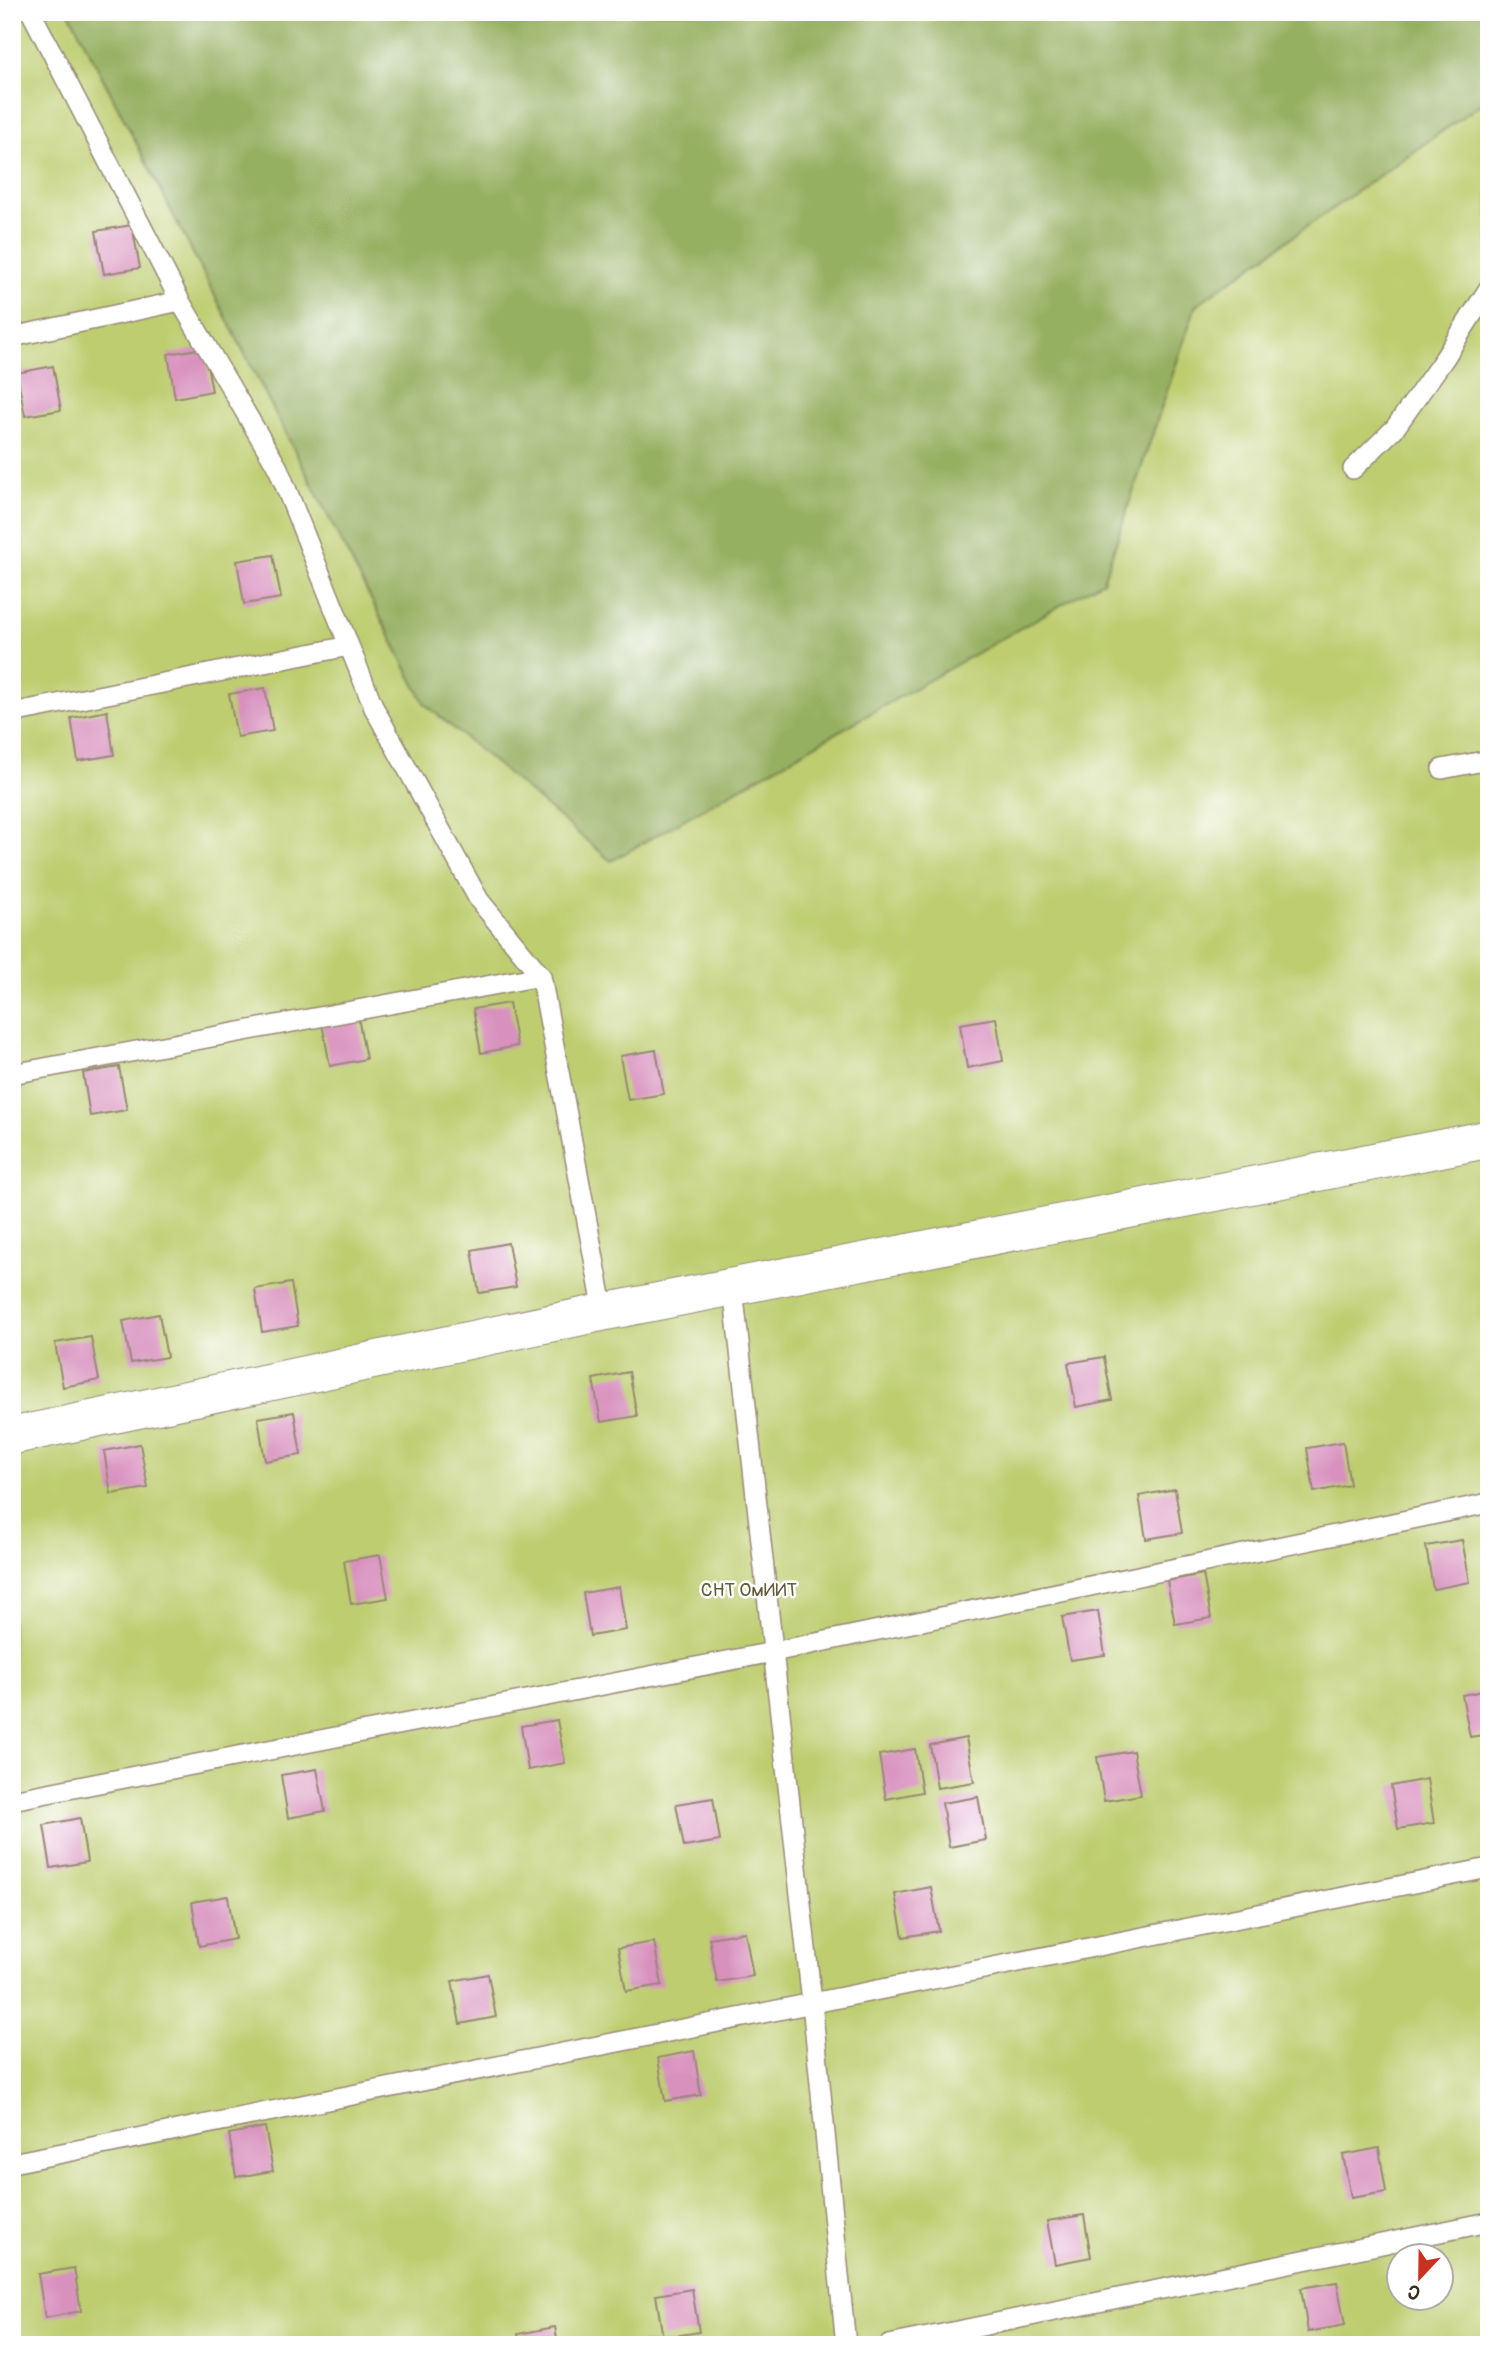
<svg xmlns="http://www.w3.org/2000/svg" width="1501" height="2357" font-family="Pangolin,sans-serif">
  <rect width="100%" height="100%" fill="#fff"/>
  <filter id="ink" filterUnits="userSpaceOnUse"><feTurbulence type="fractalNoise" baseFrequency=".0143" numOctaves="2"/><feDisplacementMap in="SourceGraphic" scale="14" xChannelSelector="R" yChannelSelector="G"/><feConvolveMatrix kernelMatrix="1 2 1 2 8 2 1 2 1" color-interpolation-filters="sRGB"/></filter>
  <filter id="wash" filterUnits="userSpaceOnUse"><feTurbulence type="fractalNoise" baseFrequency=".00686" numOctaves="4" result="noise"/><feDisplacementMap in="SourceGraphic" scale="28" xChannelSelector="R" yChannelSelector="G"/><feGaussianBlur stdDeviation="1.57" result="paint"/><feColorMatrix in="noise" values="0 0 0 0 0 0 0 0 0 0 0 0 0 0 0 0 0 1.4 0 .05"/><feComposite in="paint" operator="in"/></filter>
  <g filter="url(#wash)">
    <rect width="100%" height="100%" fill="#f6e5ce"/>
    <path fill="#bdcd70" stroke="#7c7c47" stroke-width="2" fill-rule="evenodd" d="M12,12h57l356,692 678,-123 93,-276 293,-207v2247h-1477zM1400,2256h42v42h-42z"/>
    <path fill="#96b062" stroke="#686d40" stroke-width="2" d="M69,12h1420v86l-293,207 -93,276 -492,280 -186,-157z"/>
    <g id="blocks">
      <path fill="#d890bd" d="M132,225l8,43 -36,6 -8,-43z
        M204,348l8,43 -37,7 -7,-44z
        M53,366l8,44 -36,6 -8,-43z
        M273,555l8,43 -37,6 -7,-43z
        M265,688l8,43 -36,6 -8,-43z
        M107,711l7,44 -36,6 -7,-43z
        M509,1003l8,43 -36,7 -8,-44z
        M358,1017l8,42 -36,7 -8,-43z
        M996,1018l7,43 -36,7 -7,-44z
        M656,1050l8,44 -36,6 -8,-44z
        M119,1067l8,43 -37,6 -7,-43z
        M508,1243l8,44 -37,6 -7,-43z
        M291,1283l7,43 -36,6 -7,-43z
        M159,1314l8,43 -36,6 -8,-42z
        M91,1337l8,43 -36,7 -8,-44z
        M1104,1357l8,43 -36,7 -8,-44z
        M629,1372l8,44 -36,6 -8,-43z
        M294,1412l7,43 -36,6 -7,-43z
        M1343,1442l7,43 -36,7 -7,-44z
        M140,1444l8,44 -37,6 -7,-43z
        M1175,1489l7,44 -36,6 -7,-43z
        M1462,1540l8,42 -37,7 -7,-43z
        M380,1555l8,43 -37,6 -7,-43z
        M1203,1574l8,44 -36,6 -8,-43z
        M619,1587l7,43 -36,6 -7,-43z
        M1098,1611l7,44 -35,5 -8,-43z
        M1489,1690v44l-19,3 -8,-42z
        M557,1720l8,43 -37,7 -7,-44z
        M966,1738l8,44 -37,6 -7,-43z
        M915,1749l7,43 -36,7 -7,-44z
        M1133,1751l8,44 -37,6 -7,-44z
        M317,1769l8,42 -37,7 -7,-43z
        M1427,1779l7,44 -36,6 -7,-43z
        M978,1797l8,43 -37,7 -7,-44z
        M713,1798l7,43 -36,6 -8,-43z
        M80,1818l7,44 -36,6 -7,-43z
        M931,1887l8,44 -36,6 -8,-43z
        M228,1896l7,43 -36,7 -7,-44z
        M745,1932l8,44 -36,6 -8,-44z
        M654,1942l8,43 -36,6 -8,-43z
        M488,1974l8,43 -36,7 -8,-43z
        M694,2051l7,44 -36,6 -7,-43z
        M265,2127l8,44 -37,6 -7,-43z
        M1379,2148l7,44 -35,6 -8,-43z
        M1084,2215l7,42 -36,7 -8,-43z
        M74,2268l7,43 -36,7 -7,-44z
        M1337,2282l8,43 -37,7 -7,-44z
        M692,2289l7,43 -36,6 -7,-43z
        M555,2327l3,18h-38l-2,-11z"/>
    </g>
  </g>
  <g filter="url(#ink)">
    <use href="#blocks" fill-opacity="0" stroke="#988876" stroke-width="2"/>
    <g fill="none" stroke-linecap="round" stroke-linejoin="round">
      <g stroke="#988876" stroke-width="22">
        <path id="lane" d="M31,12l149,289 98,167 96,240 105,192 62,76
          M12,337l168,-36
          M1353,469l42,-41 49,-69 45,-71
          M12,713l337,-67
          M1442,769l47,-9
          M12,1074l529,-98 63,336
          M733,1288l79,715 34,342
          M12,1800l761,-148 716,-149
          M12,2163l1477,-295
          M889,2345l600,-123"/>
      </g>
      <g stroke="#988876" stroke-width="39">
        <path id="street" d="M12,1436l592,-124 885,-173"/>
      </g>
      <use href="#lane" stroke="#fff" stroke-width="19"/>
      <use href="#street" stroke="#fff" stroke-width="37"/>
    </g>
  </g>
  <g text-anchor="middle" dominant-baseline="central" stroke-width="5" stroke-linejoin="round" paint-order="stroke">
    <g font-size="19" fill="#625b37" stroke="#fff">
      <text x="749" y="1590">СНТ ОмИИТ</text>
    </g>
  </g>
  <rect width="1501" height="2357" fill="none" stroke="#fff" stroke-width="42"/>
  <g transform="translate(1420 2277) rotate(202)"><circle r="33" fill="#ffffff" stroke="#b1aaa5" stroke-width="2"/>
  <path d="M0-5L12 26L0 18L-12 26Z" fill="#c8321e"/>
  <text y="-10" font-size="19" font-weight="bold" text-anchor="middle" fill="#3b2a1e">С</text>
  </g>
</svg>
